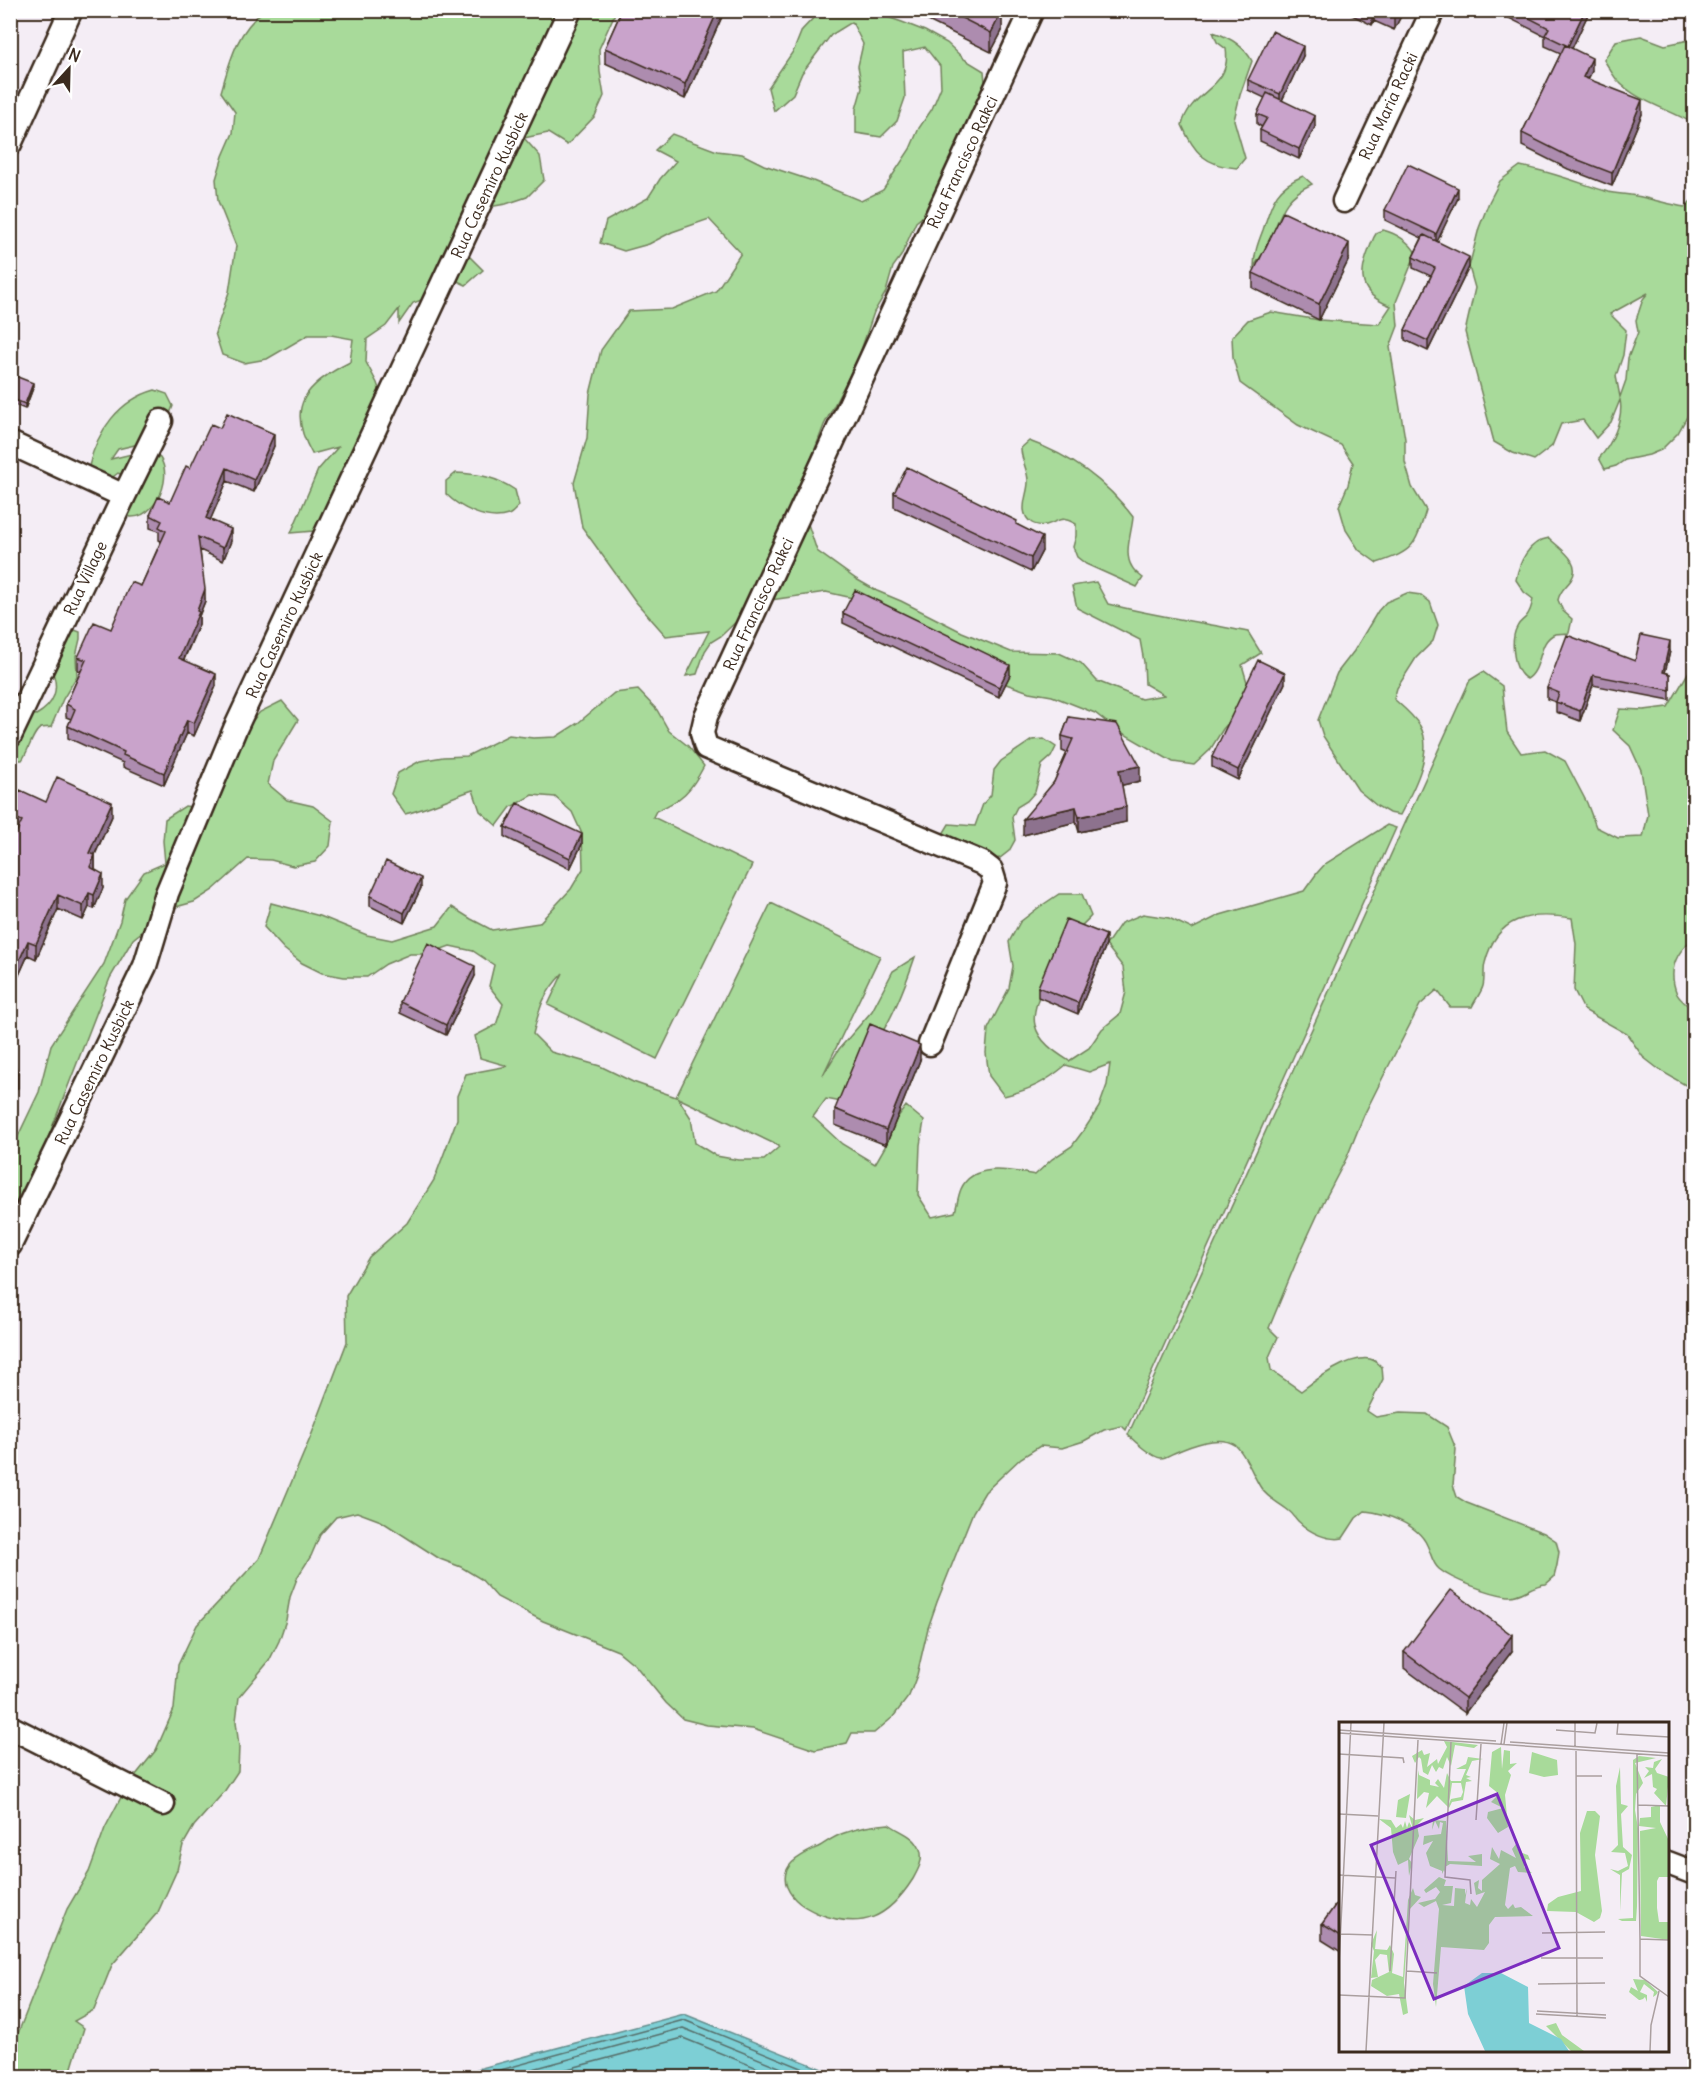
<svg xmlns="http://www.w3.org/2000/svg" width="1705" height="2088" font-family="Delius,sans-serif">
  <rect width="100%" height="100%" fill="#f4edf5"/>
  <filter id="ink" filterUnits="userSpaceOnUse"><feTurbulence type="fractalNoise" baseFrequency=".0167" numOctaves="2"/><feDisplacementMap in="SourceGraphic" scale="12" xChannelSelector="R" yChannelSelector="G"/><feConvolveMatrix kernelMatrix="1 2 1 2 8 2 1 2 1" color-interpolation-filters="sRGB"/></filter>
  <g filter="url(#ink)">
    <path fill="#a8da9a" stroke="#72825c" stroke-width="1.5" fill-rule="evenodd" d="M265,10h289l5,6 8,-5h49l-17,38 1,23 4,24 -9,20 -28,29 -19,-12 -24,5 16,18 4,24 -17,17 -21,7 -23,4 -17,45 17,17 -17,15 -19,-9 -12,19 -22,8 -14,20v-14l-13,17 -19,13 -1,23 11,21 8,23 -56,108 -15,17 -23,2 27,-63 20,-23 -26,7c-27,-48 -6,-70 38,-92l3,-23 -22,-4h-23l-41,24 -23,4 -22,-8 -7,-22 14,-41 7,-46 -18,-45 -2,-22 7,-23 10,-23 2,-21 -14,-20c9,-31 16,-62 44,-82z
      M820,11h50l32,11 23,9 22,12 17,16 20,12 2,23 -59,119 -11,9 -15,34 -8,11 -7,25 -12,20 -16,47 -34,66 -26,69 19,57 39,28 21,12 24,10 61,31 49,20 48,1 22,10 16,18 44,18 23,-4 -19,-11 -1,-22 -4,-22 -63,-32 -5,-22 24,-4 12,22c46,12 93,18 140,28l13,21 -19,12 7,24 -10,22 -16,18 -13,21 -16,15 -21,-3 -59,-34 -19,-15 -43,-17 -23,-4 -43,-15 -120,-76 -40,-9 -69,10 -36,34 -10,6 -6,9 -8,23 -11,2 23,-45 -43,5 -30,-34 -54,-75 -8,-44 13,-45 3,-44 11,-44 28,-39 43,-2 44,-18 25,-38 -32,-34 -37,13 -23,12 -25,7 -24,-8 6,-22 42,-23 12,-19 16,-18 -21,-11 17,-16 45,17 25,3 22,11 49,16 48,20 22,-11 27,-41 9,-21 13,-19 9,-22 -1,-21 -15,-19 -22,5 2,46 -8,23 -16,16 -25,-4v-24l6,-21 -4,-22 5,-22 -11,-22 -21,13 -29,38 -9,21 -19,17 -6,-23 26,-38 8,-20z
      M1213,32c16,5 31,14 39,29l-12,34 -6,25 11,38 -8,10c-31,-2 -43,-15 -55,-43 9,-36 50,-36 44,-76l-9,-7z
      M1641,36l24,9 24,-5 5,-4v88c-24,-15 -57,-22 -77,-44 -5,-6 -9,-14 -13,-20l12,-19z
      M1520,166c30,5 59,17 88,26 9,2 19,2 28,4 16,3 32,8 49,11l9,-9v19l-7,11 7,-5v181l-16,29 -17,17 -12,5 -24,5 -9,6 -11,3 -6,-11c12,-12 25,-40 21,-58l-9,22 -15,16 -13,-18 -22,4 -9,22 -18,14 -21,-7 -19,-11 -29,-110 10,-44 -6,-21 10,-39 10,-26 11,-21zM1648,293l-5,6 -7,21 2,12 -10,26 -2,22 -6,17 -4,-21 7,-21 3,-25 -16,-16z
      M1303,176l9,8c-33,15 -31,35 -45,63 -4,7 -9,13 -13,20 0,-14 4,-24 9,-37 9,-27 11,-42 40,-54z
      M1383,230c12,3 26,11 33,23l-20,49 2,24 -8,21 15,92v23l7,25 14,23c-11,36 -12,41 -49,53l-18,-13 -13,-20 -7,-24 9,-21 5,-22 -12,-18 -43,-20 -58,-42 -7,-25 -1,-21 16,-17 23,-8 48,8 60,4 12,-18c-39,-14 -30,-38 -17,-69l3,-5z
      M155,390l12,4 6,12 -4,10 -26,27 -25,6 -7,10 37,-9c4,3 9,5 12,8 18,27 -20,87 -53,44l3,-10 19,-14 -11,-5 -9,7 -11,-3 -9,-11c8,-35 30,-66 66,-76z
      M1029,441c43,15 77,40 104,76 -1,15 -10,37 -1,50 2,4 7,8 11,11l-6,9 -51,-23 -9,-7 -4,-10 3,-11v-12c-17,-9 -15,-3 -30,1 -4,1 -11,0 -14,-2 -16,-11 -3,-29 -4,-43 -1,-12 -7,-20 -7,-32z
      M456,473c23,1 40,4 59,17l4,16c-4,3 -7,8 -11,9 -21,7 -48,-7 -62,-21v-13z
      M1549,538c11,11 34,24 22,42 -5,7 -11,10 -13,20l5,11 9,8 -3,14c-4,1 -10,0 -14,1 -18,7 -12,36 -28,45 -14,-6 -17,-39 -10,-52 2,-5 5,-6 9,-10 4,-5 6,-12 7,-18l-9,-7 -8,-12c3,-18 13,-39 33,-42z
      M1407,593l14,2 9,7 8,23 -5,16 -17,17 -19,30 -3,11c9,8 20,17 26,27 15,26 -8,66 -20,89l-11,-2 -12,-7 -19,-16 -35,-54 -5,-16 19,-47 17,-22 24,-40 8,-9z
      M67,627l13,5v7l-4,17 1,20 -14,23 -12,28c-3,1 -7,0 -10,1 -8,3 -13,25 -19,32h-11l-1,-56 15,8 11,3c18,-10 24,-26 16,-44z
      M1691,668l3,1v78c-4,11 -5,27 0,38v153c-18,14 -27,32 -17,56 3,6 12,12 17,17v79l-33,-19 -18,-14 -16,-23 -43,-24 -10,-20 2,-46 -4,-26c-42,-6 -75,-3 -87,45 -2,7 0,16 -2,23 -2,7 -8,14 -11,21h-22l-13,-17 -17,15 -36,70 -20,40 -17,42 -23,44 -24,52 -31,75 9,9 -9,20 2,13 30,21c16,-12 48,-36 69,-32 4,1 9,5 12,8l1,12 -16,32 9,6 24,-4 27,1 20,13 9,22 -3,36 4,12 10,6 77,30 12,8 3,11 -2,13 -3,12 -8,7c-16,1 -24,13 -38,12 -17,-2 -56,-16 -69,-27 -7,-6 -8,-16 -12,-24 -9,-21 -42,-32 -62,-34l-9,7 -13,20c-15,3 -33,-5 -45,-17 -3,-3 -5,-7 -9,-10 -9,-8 -21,-12 -28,-23 -8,-12 -15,-34 -26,-43 -16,-11 -45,1 -61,8 -5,2 -8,5 -13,5 -8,0 -27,-17 -33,-23l342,-755 13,-8 19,14 5,46 14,21 24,-3 20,11 22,42 9,24 22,11 25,-1 5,-22 -7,-45 -11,-24 -17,-16 7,-21 24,1 24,-3z
      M638,690l19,20 12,21 19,15 16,20c-13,25 -22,34 -48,45l-3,6 99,48 -95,194 -109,-54 15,-32c-20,21 -23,33 -30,61l18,18 49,14 33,16 43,15 95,-194 109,53 -57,119 16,-26 33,-38 21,-40 22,-14c-17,50 -32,83 -68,122v24l-21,-4 -13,18 29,27 33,20 11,-19 5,-19 15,-20 18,15 -4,24 -2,50 14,22 23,-5c2,-7 3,-16 6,-23 12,-28 52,-18 74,-14l17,-16 20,-13 14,-19 13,-20 8,-22 3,-21 -21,8 -23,-7c-22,18 -34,24 -62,31l-15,-20 -3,-23 2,-24 21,-41 4,-22 -4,-24 11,-20 18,-14 21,-14h23l9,22c-5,6 -12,11 -16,17 -14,17 -46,70 -40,92 4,17 20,27 34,36l20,-13 13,-19 18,-15 6,-22 -3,-25 -17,-22 15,-22 22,-9 26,4 23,11 28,-14 84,-24 13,-18 8,-9 62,-39 9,3 -270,602 -4,-4 -18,4 -20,11 -22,7 -22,-2 -19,12 -36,34 -12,20 -36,90 -9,26 -11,47 -8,21 -16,21 -19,16h-22l-5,10 -32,7 -62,-21 -46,-4 -24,-6 -17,-16 -31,-38 -17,-14 -75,-30 -46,-24 -16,-18 -20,-12 -21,-8 -59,-38 -24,-9 -21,5 -16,18 -9,21 -13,20 -8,21 -4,23 -7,21 -10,20 -30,36 -3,24 3,26 -1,24 -14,21 -30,34 -11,19 -6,25 -19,42 -46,53 -18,45 -20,11 10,7 -15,49 -58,1v-27l56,-142 22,-37 16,-44 22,-42 29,-36 18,-41 4,-44 19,-40 62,-66 52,-123 36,-94 -1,-46 23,-39 38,-34 27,-43 23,-61v-23l9,-22 42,-8 -28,-8 -5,-22 21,-11 7,-21 -14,-18 5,-21 -21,-14 -23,-5 -22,8h-18l-24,10 -19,13h-23l-22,-4 -20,-10 -18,-14 -20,-22 7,-24 49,13 47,19 25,5 45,-14 15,-19 19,12 21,11 47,-7 32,-34 12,-20 -1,-35 -10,-22 -17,-15 -23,-2 -21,12 -14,19 -17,-15 -7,-21c-24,8 -44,18 -68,24l-14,-20 7,-21 22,-12 23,-4 24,-1 42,-21 24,3 23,-1 22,-14 36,-30zM678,1098l101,48v1l-15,13h-25l-23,-4 -21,-13 -4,-25z
      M282,701l16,19 -25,41 -5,23 19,16 26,6 20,15 -3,25 -15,16 -22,4 -22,-6 -23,-1 -35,31 -19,12 -22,6 -39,31 -23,39 -69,178 -30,56 -1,-59 29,-61 12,-47 53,-81 16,-43 5,-22 19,-27 21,-9 -2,-22 2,-22 20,-13 22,3 38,-80 15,-17z
      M1044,739l12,8 -5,10 -9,8 -7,27 -8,9 -10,6 -5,10 3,23 -6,11 -9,7 -11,2 -40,-18 -6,-8 6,-10 26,2 8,-22 8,-9 3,-25 7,-9 31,-21z
      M889,1824c11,8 25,11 31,25 4,11 -2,21 -7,30 -25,39 -51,52 -96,34 -13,-6 -24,-12 -30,-26 -9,-23 17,-33 33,-41 8,-5 15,-10 24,-13 14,-5 30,-8 45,-9z"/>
    <path fill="#7dcfd5" stroke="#638d8c" stroke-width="1.5" d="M684,2014l158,63h-394z"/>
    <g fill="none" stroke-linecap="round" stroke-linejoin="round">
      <path stroke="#556c67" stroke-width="1.5" d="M471,2078l213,-58 142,58
        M500,2078l183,-50 123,50
        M534,2078l149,-40 99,40"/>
      <g stroke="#3b2a1e" stroke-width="27">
        <path id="street" d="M10,144l61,-134
          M1344,201l89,-191
          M10,443l114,53
          M10,736l114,-240 37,-75
          M930,1044l65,-161 -4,-13 -9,-7 -276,-116 -4,-14 4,-17 326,-706
          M10,1245l135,-279 22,-73 68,-164 335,-719
          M10,1727l153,77
          M1668,1863l26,10"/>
      </g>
      <use href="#street" stroke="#fff" stroke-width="22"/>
    </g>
    <path fill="#ad8caf" stroke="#3b2a1e" stroke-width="1.5" d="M507,10h20l-4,8z
      M622,10h103l-40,89 -80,-36v-15z
      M906,10h95l1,21 -11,21z
      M1348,10h56l-10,20 -20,-9 -2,4 -24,-12z
      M1493,10h97l-18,38 20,23 -4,8 54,35 -30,72 -44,-17 -46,-23v-13l39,-80 -16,-7v-10z
      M1303,56l-21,44 33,27 -16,32 -39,-18v-11l2,-3 -5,-3v-10l8,-16 -17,-8v-10z
      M1458,198l-21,43 32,26 -41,84 -23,-11v-10l26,-54 -18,-8v-11l9,-19 -37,-18v-10z
      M1349,259l-30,61 -66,-32v-15z
      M10,374l23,14 -8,21 -15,-6z
      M220,428l54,18 -20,46 -27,-11 -17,39 21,21 -8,20 -23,-11 5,51 -6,15v8l-15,36 32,26 -22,50 -7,-3 -23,52 -41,-18v-4l-55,-25v-12l3,-7 -5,-2v-13l15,-33 -3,-1v-13l33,-28 30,-43 20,-45 -2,-1v-9l-9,-3v-13l20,-13 20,-34z
      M894,493l123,31 25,27 -11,21 -137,-65z
      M843,613l167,62 -11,22 -156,-74z
      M1670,651l-5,21 5,2v26l-77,-15 -13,36 -24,-9v-10l-9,-3v-11z
      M1285,683l-47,97 -26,-13v-10z
      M1069,717l71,64 -18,4 4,37 -47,10 -3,-10 -53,13 31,-53 13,-29 -5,-2v-15z
      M46,802l66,14 -17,39v15l8,18 -9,21 -5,-2 -6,13 -25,-11 -22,50 -8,-4 -18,40v-149l6,-13 -6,-3v-19z
      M505,827l77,17 -12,25 -65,-32z
      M421,888l-17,35 -34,-17v-10z
      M1106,945l-28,69 -40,-17v-10z
      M475,976l-29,59 -46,-22v-11z
      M920,1060l-34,85 -51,-20v-16z
      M1512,1651l-47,62 -61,-45v-16z
      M1341,1897v55l-19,-12v-16z"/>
    <path fill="#8d728e" stroke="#3b2a1e" stroke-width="1.5" d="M523,10h4l-4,8z
      M718,10h7l-40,89v-15z
      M1372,10h2v11l-2,4z
      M1396,10h8l-10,20v-15z
      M1585,10h5l-22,47v-11z
      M1002,11v20l-11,21v-19z
      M1303,46v10l-23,49v-11z
      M1592,58v13l-9,19v-13z
      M1642,100v14l-30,72v-13z
      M1315,116v11l-16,32v-10z
      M1458,188v10l-22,46v-10z
      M1349,243v16l-30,61v-16z
      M1469,257v10l-41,84v-10z
      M33,383v5l-8,21v-5z
      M274,434v12l-20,46v-12z
      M227,468v13l-21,49v-12z
      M231,529v12l-8,20v-13z
      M1042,537v14l-11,21v-14z
      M205,589v12l-6,15v8l-20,46v-12z
      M1670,641v10l-7,31v-10z
      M1010,665v10l-11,22v-10z
      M1285,673v10l-47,97v-10z
      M216,674v12l-22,50v-13z
      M1593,675v10l-13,36v-10z
      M187,720v13l-23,52v-12z
      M1140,766v15l-21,5v-16z
      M112,802v14l-23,51v-14z
      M1076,807v15l-53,13v-16z
      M1126,807v15l-47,10v-15z
      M582,834v10l-12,25v-11z
      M95,855v14l-5,13v-15z
      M103,874v14l-9,21v-14z
      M421,878v10l-17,35v-10z
      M89,893v14l-6,13v-14z
      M58,895v14l-22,50v-15z
      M1106,935v10l-28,69v-11z
      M28,941v14l-18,40v-14z
      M475,966v10l-29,59v-10z
      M920,1045v15l-34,85v-15z
      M18,1073v15l-8,2v-14z
      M1512,1635v16l-47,62v-15z"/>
    <path fill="#c9a3cb" stroke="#3b2a1e" stroke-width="1.5" d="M622,10h96l-33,74 -80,-36z
      M946,10h55l1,1 -11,22z
      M1384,10h12l-2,5z
      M1514,10h71l-17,36 -23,-11 4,-7z
      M1272,31l31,15 -23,48 -32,-14z
      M1565,45l27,13 -9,19 59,23 -30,73 -44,-17 -46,-23z
      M1267,93l48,23 -16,33 -39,-19 7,-12 -10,-4z
      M1408,164l50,24 -22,46 -51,-24z
      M1283,212l66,31 -30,61 -66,-31z
      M1424,235l45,22 -41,84 -23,-11 30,-62 -22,-11z
      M10,374l23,9 -8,21 -15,-6z
      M227,413l47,21 -20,46 -27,-12 -21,50 25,11 -8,19 -25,-11 7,52 -8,22 2,1 -20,46 37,16 -22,49 -7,-3 -23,53 -41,-18 1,-3 -56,-26 7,-17 -9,-5 20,-44 -8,-3 16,-35 17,7 20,-47 10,4 25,-55 -7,-4 3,-6 -12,-6 8,-18 12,5 16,-36 4,2 21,-44 9,4z
      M907,467l110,54 -1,3 26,13 -11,21 -137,-65z
      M855,590l155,75 -11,22 -156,-74z
      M1567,635l68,26 6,-26 29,6 -7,31 7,2v16l-77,-15 -13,36 -24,-9 3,-9 -12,-5z
      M1258,660l27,13 -47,97 -26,-13z
      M1069,717l48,7 23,42 -21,4 7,37 -47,10 -3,-10 -53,12 31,-37 19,-43 -11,-3z
      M57,777l55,25 -23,51 6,2 -5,12 13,7 -9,21 -5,-2 -6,13 -25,-11 -22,49 -8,-3 -18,40v-135l12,-25 -12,-5v-5l10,-21 26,12z
      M517,803l65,31 -12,24 -65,-31z
      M386,861l35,17 -17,35 -34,-17z
      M1066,919l40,16 -28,68 -40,-16z
      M428,943l47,23 -29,59 -46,-23z
      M870,1024l50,21 -34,85 -51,-21z
      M10,1057h2l6,16 -8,3z
      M1451,1590l61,45 -47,63 -61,-46z
      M1341,1897v39l-19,-12z"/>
  </g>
  <g text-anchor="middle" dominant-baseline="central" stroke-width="5" stroke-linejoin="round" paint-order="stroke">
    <g font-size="16" fill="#3b2a1e" stroke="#fff">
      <text transform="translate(1388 106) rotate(-65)">Rua Maria Racki</text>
      <text transform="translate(962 162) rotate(-65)">Rua Francisco Rakci</text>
      <text transform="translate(489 185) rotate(-65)">Rua Casemiro Kusbick</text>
      <text transform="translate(85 578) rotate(-65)">Rua Village</text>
      <text transform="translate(758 604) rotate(-65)">Rua Francisco Rakci</text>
      <text transform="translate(284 625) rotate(-65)">Rua Casemiro Kusbick</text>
      <text transform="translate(94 1072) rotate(-64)">Rua Casemiro Kusbick</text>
    </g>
  </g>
  <g transform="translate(1339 1722)">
    <rect width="330" height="330" fill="#f4edf5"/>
    <path d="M105,19l34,4 -4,3 -19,-3 -4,21 -4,-9 -4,12 -4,-2 -3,5 -4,-7 -4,10 -5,-3 -2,-13 -2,-2 -4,6 -3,-7 10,-6 2,5 6,-2 -3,14 10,-8 1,5 9,-17zM162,25l1,22 2,-19 6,1v13l7,-1 -9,8 3,4 -6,20 3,32 -10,6 -11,-15 1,-6 15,-4 -12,-6 8,-8 -10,-8 3,-34zM193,30l25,8 1,15 -14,2 -15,-4zM300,34l17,2 -21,5 8,20 -7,11 -1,16 3,18 -1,78 -1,15h-14l-4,-2 15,-1v-158zM129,35l15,2 -11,2 -6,14 5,2 -5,1 6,3 -6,1 -3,18 -11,2 -3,6 -12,-12 -11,12 3,-15 -5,-1 -7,7 1,-29 1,5 11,5v5l9,2 -4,-4 3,-4 6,9 3,-15 4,8h10l5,-12h-10l10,-5zM113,61h9l2,9 -2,5 -10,2 -2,5zM323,37l-7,10 2,4 12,4 -3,29 -12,-13 3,-4 -4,-2 -1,-13 -8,4 5,-7 -4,-4 8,1 1,-6zM281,45l1,37 7,2 -7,8 2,33 9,8 -3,14 -7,4 -2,38v-36l-10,-6 8,2 10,-5 -3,-13 -14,-1 7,-7 -2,-59zM71,72l-4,24 -10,-1 2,-17zM321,83v17l9,19v36h-10l-2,4v27l2,14h10v18l-28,-4 -1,-105 16,-3 -17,-2 1,-8 11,-1v-10zM248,89h8l5,5 -5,39 7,56 -2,7 -6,4 -18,-10 -29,-1 1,-7 10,-7 23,-6 -1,-58zM70,93l6,5 9,-2 -7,7 2,11 -10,23 3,4 -3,13 -1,-16 -10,5 -5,-13 -2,-24 -12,-9 12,1 5,8 5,-4 2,4 2,-7 2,7 2,-6 4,7zM94,98l13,1 2,40 28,1 -8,-6 14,-2v12l-32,-2 -5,3 1,8 -2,-5 -2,4v-3l-12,-5 -4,-13 7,-12 -10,4 1,-9 17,-2 2,-11 -3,-1 -1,7 -4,-8 -3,9zM177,122l3,8 9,3 2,5 -4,-1 -2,8 8,6 -14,-1 -3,-6 -5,2 -5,37 3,4 5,-5 2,4 6,-1 12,9 -38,1 -6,8v18l-5,7 -43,-3 -5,60 -3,-23 6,-75 -3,-8 -12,6 -6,-4 17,-4 5,-7 -4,-5 -10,6 -2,-3 15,-13 7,3 -2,6h9l-2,17 -9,2 12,1 1,-18 10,1v6l2,-7 -2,15 5,2 1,-6 6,8 8,-15 -9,3 -2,-12 5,-3 -1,8 4,3v-11l18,-16 -10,-5 2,-12 7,12 2,-9 15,8 -4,-9zM74,166l2,7 6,2 -12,13 -5,73 4,30 -5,2 -4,-21 -12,2 -16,-10 1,-6 17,-8 -2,-17 -7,-1 -5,6 3,17 -7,1 3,-27 -3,-7 6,-14 -2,19 12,1 3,-5 4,9 -2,19 11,4 5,-77zM294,257l12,1 13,12 -2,3 -3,2 1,-5 -10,-8 -4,8 7,3v7l-2,-5 -2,2 -3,1h-1l-10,-8 2,-5 7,4zM217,301l6,12 22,16h-13l-25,-25z" fill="#a8da9a" fill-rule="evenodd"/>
    <path d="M143,251h19l27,14 1,36 32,16 8,12h-84l-17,-37 -4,-28z" fill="#7dcfd5"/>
    <path fill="none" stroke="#aa9f9f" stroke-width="1.5" d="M279,1l-1,11 52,3M0,8l157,11M217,8l39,3 2,-10M0,11l330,23M112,20l-6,135 25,3 1,14M171,20l159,11M162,22l3,-21M165,22l3,-21M236,24v-23M237,27l1,268M0,32l64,4 1,5M298,32l3,185 29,1M237,54h26M299,83l31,1M0,92l39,2M137,98l5,-76M0,153l56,3M203,211l63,-1M2,212l32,1M301,217v37l29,21M202,236h62M0,241l12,-240M51,249l6,-100M68,249l30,2M199,262l67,-1M0,273l66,3 13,-258M198,289l69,4M197,292l70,4M27,329l18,-328M311,329l1,-26 8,-34"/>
    <path fill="#7b2cbf" fill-opacity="0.15" stroke="#7b2cbf" stroke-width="3" d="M158,72l62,154 -125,51 -63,-154z"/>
    <rect width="330" height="330" fill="none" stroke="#3b2a1e" stroke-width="3"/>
  </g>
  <rect width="1705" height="2088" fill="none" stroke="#fff" stroke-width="36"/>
  <rect x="18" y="18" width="1669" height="2052" fill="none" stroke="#3b2a1e" stroke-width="2" filter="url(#ink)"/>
  <g transform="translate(69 69) rotate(22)" stroke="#ffffff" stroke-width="4.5" paint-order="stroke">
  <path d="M0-4.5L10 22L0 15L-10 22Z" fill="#3b2a1e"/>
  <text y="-9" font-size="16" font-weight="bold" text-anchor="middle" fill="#3b2a1e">N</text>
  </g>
</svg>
